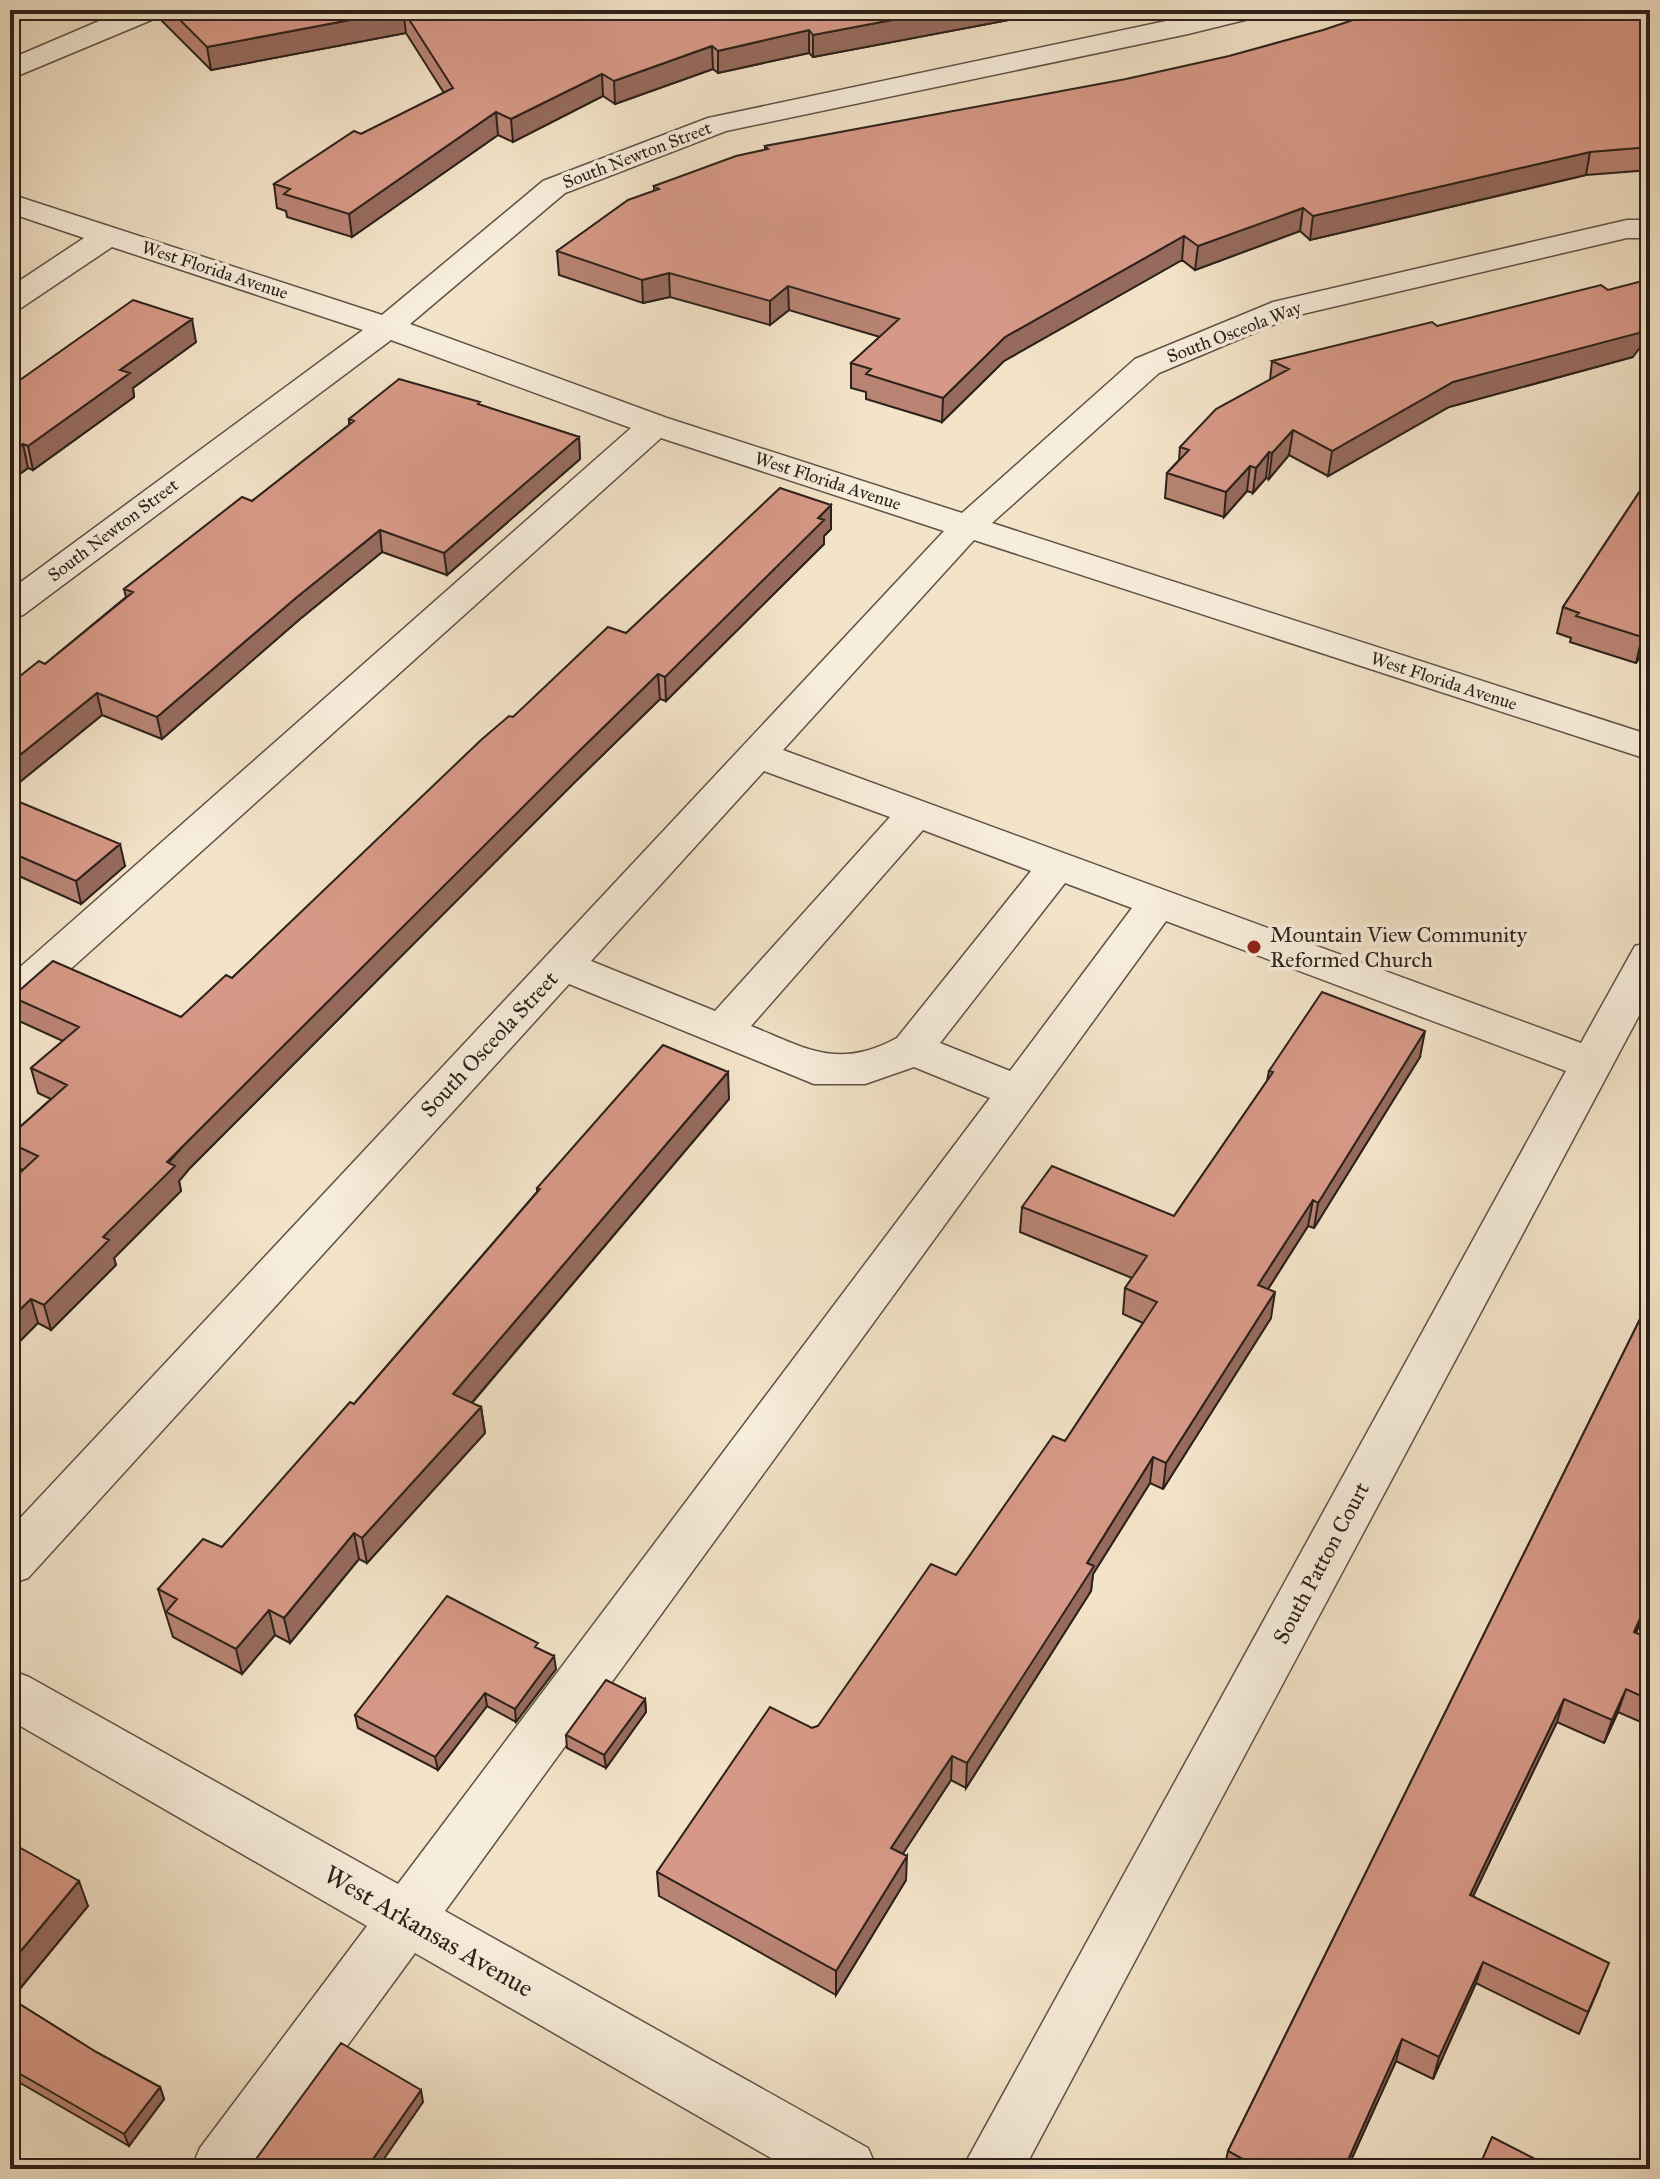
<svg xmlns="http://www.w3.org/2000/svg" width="1660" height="2179" font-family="'IM FELL Great Primer',serif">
  <rect width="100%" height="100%" fill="#f3e3c8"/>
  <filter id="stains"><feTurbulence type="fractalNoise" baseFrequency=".0025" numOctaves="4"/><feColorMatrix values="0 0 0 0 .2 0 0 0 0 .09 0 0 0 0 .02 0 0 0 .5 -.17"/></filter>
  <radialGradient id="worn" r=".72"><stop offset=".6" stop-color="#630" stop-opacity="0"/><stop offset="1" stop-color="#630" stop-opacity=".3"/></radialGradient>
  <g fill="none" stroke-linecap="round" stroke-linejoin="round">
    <g stroke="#5e5246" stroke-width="3">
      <path id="minor" d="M125,10h40l-4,6 -151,63v-20z
        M1218,10h47l-4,6 -73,18 -462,97 -161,62 -155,131 257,94 295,95 173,-154 138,-57 354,-82h23v18h-23l-333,78 -135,57 -167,150 658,212v25l-676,-220 -191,210 798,293 54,-97 15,-4v53l-626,1174h-62l604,-1098 -400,-150 -721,990 423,237 9,21h-87l-375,-216 -158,216h-66l9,-21 167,-222 -357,-206v-50l19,7 369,207 592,-786 -76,-31 -49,17h-51l-245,-100 -541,594 -18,6v-55l934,-998 -283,-93 -636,572 -15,5v-39l621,-548 -240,-88 -368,275 -13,3v-28l353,-260 -251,-83 -91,61 -11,3v-24l74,-49 -74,-25v-19l372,121 161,-134 165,-63zM764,771l126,46 -175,194 -124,-50zM923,830l108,41 -134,167c-59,32 -90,11 -146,-12zM1065,883l67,25 -122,163 -70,-28z"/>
    </g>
    <use href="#minor" fill="#f7eddb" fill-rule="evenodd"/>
  </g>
  <path fill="#b98474" stroke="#2d211b" stroke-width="2" d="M159,10h902l-248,47 -4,-4 -91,20 -5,-4 -98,35 -12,-8 -90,46 -15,-7 -146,102 -65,-20 -1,-6 -9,-3 -3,-24 87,-50 83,-41 -38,-60 -195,37 -51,-51z
    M1650,10v160l-64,5 -276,65 -10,-9 -105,39 -13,-10 -178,101 -62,61 -76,-23v-7l-15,-4v-25l29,-26 -91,-27 -19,15 -100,-28 -27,6 -84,-28 -2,-24 97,-60v-5l111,-36v-4z
    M1437,326l196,31 -184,50 -121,69 -39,-21 -20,24 -3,-1 -13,15 -6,-2 -23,26 -59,-19 2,-25 12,-13 1,-13 90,-67 2,-19z
    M196,342l-63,46 1,9 -101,73 -5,-2 -18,13v-94z
    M480,405l99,32 1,22 -133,116 -65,-23 -82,67 -138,120 -60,-24 -92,75v-106l35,-20 81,-67 -2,-8 128,-88 97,-76v-6z
    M1650,476v175l-6,-1 -8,13 -66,-21 1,-4 -14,-5 6,-26z
    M831,505v24l-7,7v8l-158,157 -6,-2 -85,83 -386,387 -10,12 2,10 -67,67 2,7 -65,65 -13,-7 -28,28v-169l13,-12 -10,-5 -3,-9v-20l41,-37 -13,-6 -7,-25 32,-27 -44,-20 -7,-24 169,20 51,-39 281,-261 113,-84z
    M10,798l115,68 -44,38 -71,-32z
    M1420,1057l-106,171 -6,-2 -40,63 3,29 -108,171 -13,-6 -57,91 -2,17 -125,197 -15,-8 -48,73 3,27 -70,115 -177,-99 -2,-24 155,-144 6,-2 138,-151 109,-134 78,-118 -20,-9 2,-26 7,-10 -112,-46 2,-25 152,9 93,-135 2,-10z
    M729,1099l-257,304 9,4 4,26 -118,130 -8,-4 -69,84 -15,-8 -33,39 -69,-37 -15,-48 64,-42 132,-143 183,-212v-4z
    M1650,1299v302l-14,32 14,6v87l-32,-14 -14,31 -47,-21 -84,174 127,89 -21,49 -103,-51 -43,96 -37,-18 -49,108h-123l4,-18z
    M539,1649l17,20 -40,53 -29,-16 -49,64 -80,-42 -3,-13z
    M645,1699l1,13 -40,56 -39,-20 -1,-13z
    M10,1842l78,64 -70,85 -8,-4z
    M10,1998l86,54 64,35 4,12 -35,47 -119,-69z"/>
  <path fill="#966b5e" stroke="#2d211b" stroke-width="2" d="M403,10l3,23 -195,37 -4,-23z
    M945,10h116l-248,47v-22z
    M809,30v23l-91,20v-22z
    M712,46l1,23 -98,35 -1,-23z
    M602,74l1,22 -90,46 -2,-23z
    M496,112l2,23 -146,102 -3,-23z
    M1590,152l-4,23 -276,65 3,-24z
    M1303,208l-3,23 -105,39 3,-24z
    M1184,236l-2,24 -178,101 -62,61 1,-24 62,-61z
    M669,273l1,24 -27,6 -1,-23z
    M788,286l1,24 -19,15v-24z
    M1650,317v17l-17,23 -184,50 -121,69 4,-25 121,-69z
    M192,319l4,23 -63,46 1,9 -101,73 -5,-24 92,-76z
    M1293,430l-4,25 -20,24 3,-26z
    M579,437l1,22 -133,116 -3,-22z
    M23,444l5,24 -18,13v-28z
    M1269,452l-3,26 -13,15 3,-25z
    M1250,466l-3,25 -23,26 2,-25z
    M831,505v24l-7,7v8l-158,157 -1,-24z
    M380,530l2,22 -82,67 -138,120 -5,-22 140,-120z
    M1650,624l-6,26 -8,13 6,-26z
    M658,674l2,25 -85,83 -386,387 -10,12 2,10 -67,67 2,7 -65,65 -7,-25 140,-160 389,-388z
    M97,693l5,22 -92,75v-27z
    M120,844l5,22 -44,38 -5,-23z
    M1425,1031l-5,26 -106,171 4,-25z
    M728,1072l1,27 -272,321 -4,-26z
    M1313,1200l-5,26 -54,85 4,-26z
    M1275,1292l-4,26 -108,171 3,-26z
    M31,1299l7,24 -28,28v-32z
    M481,1407l4,26 -118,130 -5,-25z
    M1153,1457l-3,26 -57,91 -2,17 -125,197 1,-25 120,-200z
    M354,1533l5,26 -69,84 -6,-25z
    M1650,1596v5l-24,54 8,-23z
    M269,1610l6,25 -33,39 -6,-25z
    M554,1656l2,13 -40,53 -1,-13z
    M1626,1689l-8,23 -14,31 8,-23z
    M485,1693l2,13 -49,64 -3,-13z
    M645,1699l1,13 -40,56 -2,-13z
    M1564,1699l-7,23 -94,195 7,-22z
    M952,1756l-1,24 -60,92v-24z
    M907,1856l-1,24 -70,115v-24z
    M79,1881l9,25 -70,85 -8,-19v-8z
    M1483,1962l-7,21 -43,96 6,-22z
    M1402,2039l-6,22 -49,108h-3z
    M160,2087l4,12 -35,47 -5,-12z
    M421,2090l2,12 -46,67h-11z"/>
  <path fill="#d79987" stroke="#2d211b" stroke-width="2" d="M170,10h775l-132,25 -4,-5 -91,21 -6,-5 -98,35 -12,-7 -91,45 -15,-7 -147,102 -65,-20 6,-5 -16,-5 80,-53 7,3 92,-46 -50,-78 -196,37z
    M1383,10h267v137l-60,5 -277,64 -10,-8 -105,38 -14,-10 -179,101 -62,61 -77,-24 5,-5 -20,-6 48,-44 -111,-33 -18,15 -101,-28 -27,7 -85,-29 71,-51 31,-11 -5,-3 82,-30 32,-7 -3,-3 361,-67 103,-23 94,-26z
    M1650,279v38l-11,16 -186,49 -121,69 -39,-21 -21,23 -3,-1 -13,16 -6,-2 -24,26 -59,-19 22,-23 -9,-3 36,-38 73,-40 -17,-8 160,-39 5,4 164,-41 7,5z
    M133,300l59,19 -72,51 10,3 -102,73 -5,-2 -13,9v-66z
    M399,379l81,23 -2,2 101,33 -135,116 -64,-23 -83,67 -140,120 -60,-24 -87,70v-79l29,-23 6,3 88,-72 -9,-3 118,-92 10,4 102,-80 -5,-2z
    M1650,476v148l-8,13 -66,-21 3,-3 -16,-6z
    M780,488l51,17 -13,13 6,2 -159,157 -7,-3 -85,83 -389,388 -17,17 8,4 -72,71 6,3 -65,65 -13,-6 -21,20v-137l28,-26 -28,-13v-7l57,-51 -36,-17 48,-41 -67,-30 41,-36 128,56 45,-42 6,3 249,-238 28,-24 4,1 95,-90 18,6z
    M10,798l110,46 -44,37 -66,-29z
    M1322,992l103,39 -107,172 -5,-3 -55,85 17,7 -109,171 -13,-6 -66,106 7,3 -127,197 -15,-7 -61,92 16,8 -71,115 -179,-99 113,-165 42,21 6,-2 113,-162 25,11 97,-139 12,5 92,-139 -32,-14 22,-32 -125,-49 30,-41 122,50 99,-144 -4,-1z
    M663,1045l65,27 -275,322 28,13 -119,131 -8,-5 -70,85 -15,-8 -33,39 -70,-37 11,-13 -19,-10 45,-50 19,8 128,-145 4,2 186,-215 -3,-1z
    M1650,1299v297l-16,36 16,7v61l-24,-11 -14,31 -48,-21 -94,196 139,68 -21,49 -105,-50 -44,95 -37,-18 -58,130h-83l-33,-18z
    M447,1596l91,47 -3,4 19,9 -39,53 -30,-16 -50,64 -80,-42z
    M606,1680l39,19 -41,56 -38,-20z
    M10,1842l69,39 -69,83z
    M10,1998l86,54 64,35 -36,47 -114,-66z
    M341,2043l80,47 -55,79h-135l6,-9 19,-1z
    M1492,2137l63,32h-77z"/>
  <circle fill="#8f2418" stroke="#f7eddb" stroke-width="3" cx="1254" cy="947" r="8"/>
  <g text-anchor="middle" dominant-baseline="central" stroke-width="7" stroke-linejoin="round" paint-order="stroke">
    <g font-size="18" fill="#2d211b" stroke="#f7eddb">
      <text transform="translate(637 155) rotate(-21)">South Newton Street</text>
      <text transform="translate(215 270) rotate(18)">West Florida Avenue</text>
      <text transform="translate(1234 332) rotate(-21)">South Osceola Way</text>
      <text transform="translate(828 481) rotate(18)">West Florida Avenue</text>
      <text transform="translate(113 530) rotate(-37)">South Newton Street</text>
      <text transform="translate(1444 681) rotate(18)">West Florida Avenue</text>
    </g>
    <g font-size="22" fill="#2d211b" stroke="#f7eddb" text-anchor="start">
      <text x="1270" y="934">Mountain View Community<tspan x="1270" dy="25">Reformed Church</tspan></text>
    </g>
    <g font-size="22" fill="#2d211b" stroke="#f7eddb">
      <text transform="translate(489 1044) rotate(-47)">South Osceola Street</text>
      <text transform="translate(1321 1563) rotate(-62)">South Patton Court</text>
    </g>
    <g font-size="26" fill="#2d211b" stroke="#f7eddb">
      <text transform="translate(429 1931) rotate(30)">West Arkansas Avenue</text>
    </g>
  </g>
  <rect width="1660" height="2179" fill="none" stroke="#f3e3c8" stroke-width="40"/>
  <rect x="12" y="12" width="1636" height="2155" fill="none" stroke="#2d211b" stroke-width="4"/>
  <rect x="20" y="20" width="1620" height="2139" fill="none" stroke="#2d211b" stroke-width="2"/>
  <rect width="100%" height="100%" filter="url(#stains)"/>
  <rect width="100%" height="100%" fill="url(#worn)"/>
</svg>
